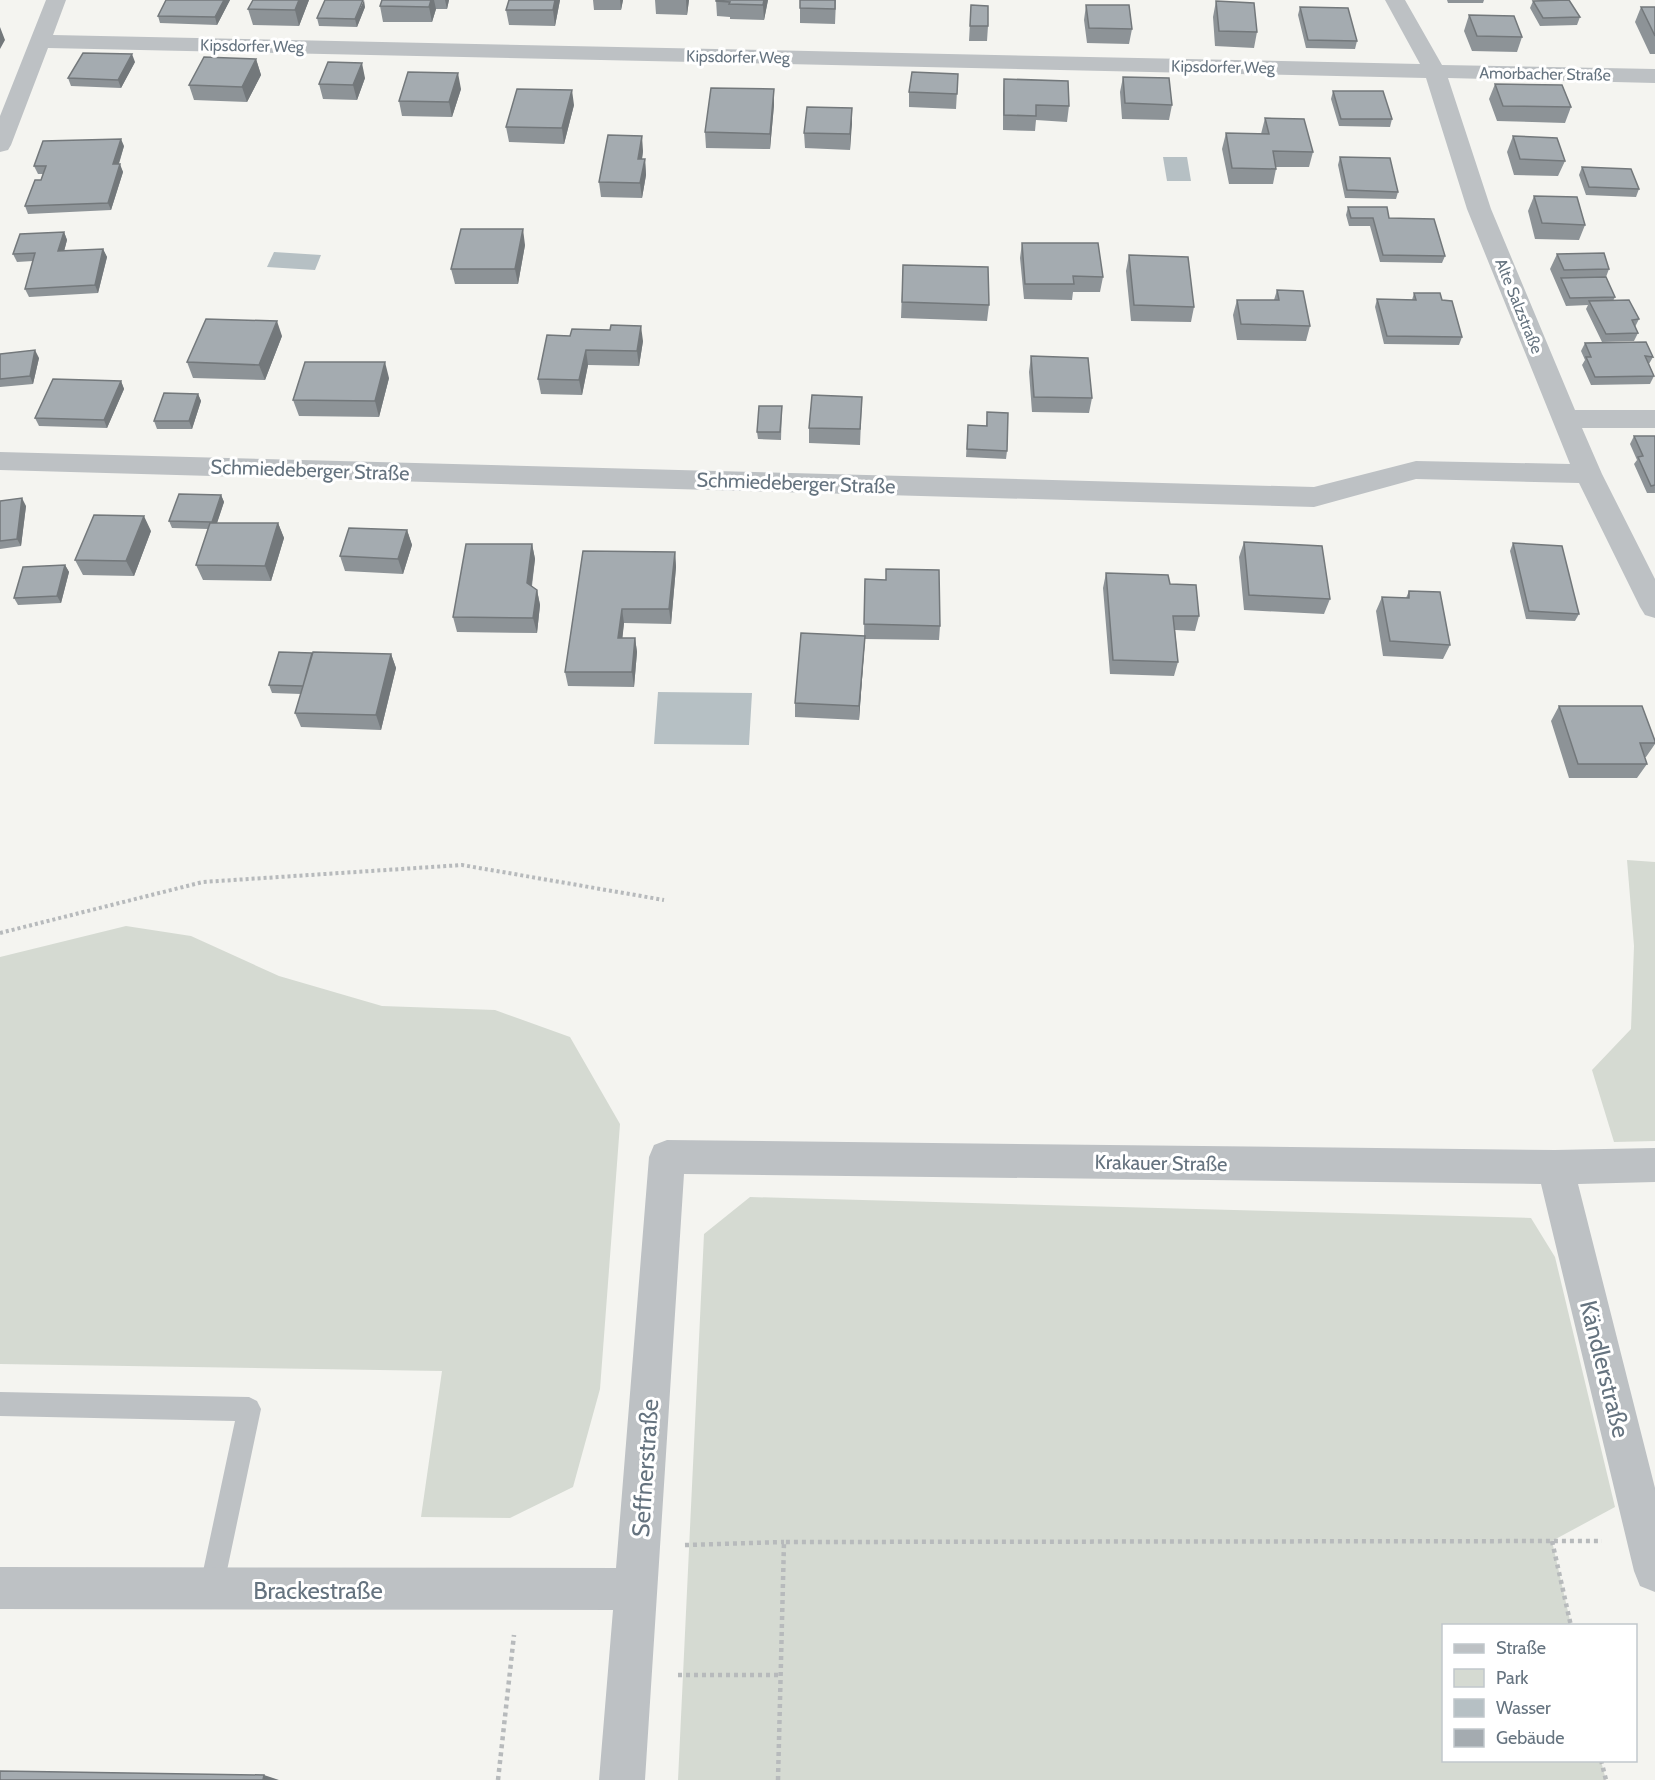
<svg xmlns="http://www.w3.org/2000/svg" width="1655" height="1780" font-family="Cabin,sans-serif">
  <rect width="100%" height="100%" fill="#f4f4f0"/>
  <path fill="#d5dad2" d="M1627,860l28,2v279l-41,1 -22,-72 39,-41 3,-83z
    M126,926l65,10 88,40 103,30 113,4 75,27 50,87 -20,265 -27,98 -63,31 -89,-1 21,-146 -442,-7v-407z
    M750,1197l781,21 24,39 60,250 -63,34 19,84 -127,1v134l157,1 5,19h-928l26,-546z"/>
  <path fill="#b6c0c4" d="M1163,157h24l4,24h-24z
    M274,252l47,3 -6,15 -48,-3z
    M658,692l94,1 -3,52 -95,-1z"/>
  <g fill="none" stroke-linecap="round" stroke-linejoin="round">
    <path stroke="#b7babc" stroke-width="4" stroke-dasharray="3 3" stroke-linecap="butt" d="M0,933l203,-51 259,-17 202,35"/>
    <path stroke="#b7babc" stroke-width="4.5" stroke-dasharray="4 4" stroke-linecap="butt" d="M1552,1541l19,85
      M685,1545l99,-3
      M678,1675h103
      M1601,1760l5,20
      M498,1780l16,-145
      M778,1780l6,-238 818,-1"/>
    <path fill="#bdc1c4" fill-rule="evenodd" d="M0,1392l249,5 8,4 4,8 -40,190 -9,4 -9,-4 -4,-9 36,-169 -235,-5z"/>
    <path fill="#bdc1c4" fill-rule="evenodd" d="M46,0h20l-13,35 1367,29 -35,-64h20l37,65 213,4v14l-207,-5 43,131 84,201h80v18h-73l20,46 53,105v39l-10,-3 -5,-8 -61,-124 -163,-4 -102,28 -1314,-37v-18l1314,35 102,-26 154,3 -103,-255 -41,-131 -1378,-30 -37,97 -3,5 -8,2v-36z
      M667,1140l888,10 100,-2v34l-77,2 77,304v104l-15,-6 -6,-15 -93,-387 -857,-10 -39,606h-46l14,-170 -613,-1v-42l616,1 33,-411 5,-12z"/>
  </g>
  <path fill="#8d9397" d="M166,0h64l-13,25 -57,-2 -2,-7z
    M309,0l-10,26 -46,-1 -5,-16z
    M382,0h67l-2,9h-11l-4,13h-49l-3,-16z
    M509,0h51l-5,26 -46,-1 -3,-15z
    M593,0h30l-2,10h-27z
    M655,0h34l-2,15 -31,-1z
    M716,0h52l-4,20 -34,-1v-2l-13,-1z
    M800,0h36l-1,24 -35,-1z
    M1447,0h37l-1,3h-35z
    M1216,1l41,31 -3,16 -39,-2 -2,-29z
    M1533,1l47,16 -3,8 -37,1 -10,-18z
    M971,5l17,21 -1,15h-18z
    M1086,5l46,24 -3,15 -42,-1 -3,-23z
    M365,7l-8,20 -38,-1 -2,-8z
    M1300,7l57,34 -2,8 -49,-1 -8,-33z
    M1641,7h14v47h-5l-15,-32z
    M1469,15l53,22 -5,15 -45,-1 -8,-20z
    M256,59l5,16 -14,27 -53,-2 -5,-15z
    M135,62l-14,26 -50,-2 -3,-8z
    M958,74l-2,35 -47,-2v-15z
    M1123,77l49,28 -3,15 -47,-1 -2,-27z
    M365,78l-8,22 -34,-1 -4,-15z
    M1004,79l65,27 -2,16 -31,-2 -1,11 -32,-1v-36z
    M1495,84l76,23 -6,16 -68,-2 -8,-22z
    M461,89l-9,28 -50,-1 -3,-15z
    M1333,91l59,28 -2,8 -51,-1 -8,-27z
    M574,105l-10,39 -55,-2 -3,-15z
    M774,105l-4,44 -64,-1 -1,-16z
    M852,108l-2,42 -45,-2 -1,-15z
    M1265,118l48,34 -4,15h-33v2l-3,15h-44l-7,-35 4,-16 35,1z
    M1513,136l52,25 -7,15 -44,-1 -7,-23z
    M124,146l-5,18 4,8 -12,38 -83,4 -3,-8 16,-26 2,-6h-5l-4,-8z
    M643,151l-1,8h3l1,16 -4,23 -41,-1 -2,-15z
    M1340,157l58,35 -2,7 -51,-1 -7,-33z
    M1582,167l57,22 -3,8 -50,-2 -7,-20z
    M1534,196l51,29 -6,15 -44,-1 -7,-28z
    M1348,207l41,11 56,38 -3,7 -62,-1 -10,-36h-21l-3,-11z
    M64,232l3,8 -3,11 39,-2 4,8 -9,36 -69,4 -4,-8 8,-28 -16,1 -4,-8z
    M1022,243l81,34 -3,15h-27l-1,8 -48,-1 -4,-41z
    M525,245l-7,39h-63l-4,-15z
    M1557,254l52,15 -3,8 9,20 -2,4 26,18 -4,8 3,6 -4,8 -32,1 -16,-33 2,-4 -22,1 -16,-37z
    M1129,255l65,52 -3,15 -60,-1 -5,-50z
    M903,265l86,40 -2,16 -86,-3z
    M1277,290l33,36 -4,15 -69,-1 -4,-25 4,-15h37z
    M1414,293l28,7 20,37 -3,8 -75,-1 -9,-37 2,-8 35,1z
    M547,335l96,6 -4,25 -51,-1 -6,30 -41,-1 -3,-15z
    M282,336l-17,44 -72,-2 -6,-16z
    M1585,343l68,14 -4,7 5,12 -4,8 -59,1 -9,-20 3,-5 -4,-9z
    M0,354l39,4 -6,26 -33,3z
    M1031,356l61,42 -3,15 -57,-1 -3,-40z
    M389,378l-10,39 -80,-1 -6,-16z
    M121,381l3,8 -17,39 -68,-2 -4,-8z
    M198,394l3,7 -9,28h-35l-3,-8z
    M862,397l-2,48 -51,-2v-15z
    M782,406l-1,34 -23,-1 -1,-7z
    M987,412l20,39 -1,8 -40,-2 2,-32 18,1z
    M1634,436h21v57h-8l-13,-29 3,-4 -7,-16z
    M221,495l3,7 -7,21h61l6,15 -13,43 -68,-1 -7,-15 12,-36 -36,-1 -3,-7z
    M0,501l26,5 -5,40 -21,3z
    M407,530l5,15 -9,29 -58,-3 -5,-15z
    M151,531l-17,45 -51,-1 -8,-15z
    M1244,542l86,57 -6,15 -80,-4 -5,-53z
    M1513,543l66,71 -4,7 -49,-2 -16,-68z
    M532,544l3,15 -3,27 5,4 3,15 -3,28 -80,-1 -4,-15z
    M583,551l92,1 1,15 -5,57 -47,-1 -2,15h13l2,14 -3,35 -66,-1 -3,-14z
    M65,565l4,7 -8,31 -43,2 -4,-7z
    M1106,573l64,11 29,32 -4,15 -20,-1 3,32 -4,14 -64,-2 -7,-86z
    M865,579l75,47 -1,14 -74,-1 -6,81 -64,-3v-14l69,-67z
    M1409,591l41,54 -7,14 -60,-3 -7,-45 6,-14 24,1z
    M391,654l5,14 -15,62 -80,-3 -6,-14 6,-19 -29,-1 -3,-8z
    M1559,706l96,35v3l-9,13h-2l3,7 -10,14h-68l-18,-57z"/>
  <path fill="#73787b" d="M224,0h6l-13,25 -2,-8z
    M299,0h10l-10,26 -4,-16z
    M364,0l1,7 -8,20 -2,-8z
    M431,0h3l2,9 -4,13 -3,-15z
    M445,0h4l-2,9z
    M555,0h5l-5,26 -2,-16z
    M620,0h3l-2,10z
    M686,0h3l-2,15z
    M764,0h4l-4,20 -1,-15z
    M0,27l5,13 -5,9z
    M132,54l3,8 -14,26 -3,-8z
    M256,59l5,16 -14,27 -5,-15z
    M362,63l3,15 -8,22 -4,-15z
    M458,73l3,16 -9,28 -3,-15z
    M774,89v16l-4,44v-15z
    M572,90l2,15 -10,39 -2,-16z
    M852,108v16l-2,26v-16z
    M642,136l1,15 -3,23 -2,-15z
    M121,139l3,7 -8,26 -3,-8z
    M645,159l1,16 -4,23 -2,-15z
    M120,164l3,8 -12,38 -3,-7z
    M523,229l2,16 -7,39 -3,-15z
    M64,232l3,8 -5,19 -4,-8z
    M103,249l4,8 -9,36 -3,-8z
    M277,321l5,15 -17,44 -6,-15z
    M641,326l2,15 -4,25 -2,-15z
    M35,350l4,8 -6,26 -3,-8z
    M586,350l2,15 -6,30 -3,-15z
    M385,362l4,16 -10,39 -4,-16z
    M121,381l3,8 -17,39 -3,-8z
    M198,394l3,7 -9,28 -3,-8z
    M221,495l3,7 -9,27 -3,-7z
    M22,498l4,8 -5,40 -4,-7z
    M144,516l7,15 -17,45 -8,-15z
    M278,523l6,15 -13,43 -6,-15z
    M407,530l5,15 -9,29 -5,-15z
    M532,544l3,15 -5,38 -3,-14z
    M675,552l1,15 -5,57 -2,-15z
    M65,565l4,7 -8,31 -4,-7z
    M537,590l3,15 -3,28 -4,-15z
    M622,609l2,14 -3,29 -3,-14z
    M865,636l-1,15 -5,69v-14z
    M635,638l2,14 -3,35 -2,-15z
    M391,654l5,14 -15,62 -5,-15z
    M264,1775l15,5h-16z"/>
  <path fill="#a4abb0" stroke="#73787b" stroke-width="1.5" d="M166,0h58l-9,17 -57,-1z
    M253,0h46l-4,10 -47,-1z
    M325,0h38l-8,19 -38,-1z
    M382,0h49l-2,7 -49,-1z
    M509,0h46l-2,10h-47z
    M716,0h48l-1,5 -34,-1 1,-2 -14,-1z
    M800,0h35v9l-35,-1z
    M1569,0l11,17 -37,1 -10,-17z
    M1216,1l38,2 3,29 -38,-1z
    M971,5l17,1v20h-18z
    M1086,5h43l3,24 -43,-1z
    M1300,7l48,1 9,33 -49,-1z
    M1641,7h14v29z
    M1469,15l45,1 8,21 -45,-1z
    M83,53l49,1 -14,26 -50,-2z
    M204,57l52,2 -14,28 -53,-2z
    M328,62l34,1 -9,22 -34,-1z
    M408,72l50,1 -9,29 -50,-1z
    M912,72l46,2 -1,20 -48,-2z
    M1123,77l46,1 3,27 -47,-2z
    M1004,79l64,2 1,25 -33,-1v11l-32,-1z
    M1495,84l67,1 9,22 -68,-1z
    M711,88l63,1 -4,45 -65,-2z
    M517,89l55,1 -10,38 -56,-1z
    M1333,91h50l9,28h-51z
    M807,107l45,1 -2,26 -46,-1z
    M1265,118l39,1 9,33 -40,-1 3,18 -44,-1 -6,-35 43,1z
    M608,135l34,1 -4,23h7l-5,24 -41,-1z
    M1513,136l44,2 8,23 -45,-2z
    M121,139l-8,25h7l-12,39 -83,3 10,-26h6l5,-14h-12l9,-25z
    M1340,157l50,1 8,34 -51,-2z
    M1582,167l49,2 8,20 -50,-2z
    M1534,196l43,1 8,28 -43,-2z
    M1348,207h39l2,11 45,1 11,37 -62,-1 -10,-37h-22z
    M461,229h62l-8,40h-64z
    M64,232l-6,19 45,-2 -8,36 -70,4 10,-36 -22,1 7,-20z
    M1022,243h76l5,34 -30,-1 1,8h-49z
    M1604,253l5,16 -45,1 -7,-16z
    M1129,255l59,2 6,50 -60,-2z
    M903,265l85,2 1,38 -87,-3z
    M1606,277l9,20 -45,1 -9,-20z
    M1277,290l26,1 7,35 -69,-2 -4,-24h42z
    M1414,293h26l2,7 10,1 10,36 -75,-1 -10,-37 39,1z
    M1629,300l10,19 -7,1 6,13 -32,1 -17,-33z
    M206,319l71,2 -18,44 -72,-3z
    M611,325l30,1 -4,25 -51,-1 -7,30 -41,-1 9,-44 23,1 2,-7 38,1z
    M1646,342l7,15 -8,-1 9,20 -59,1 -9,-20h5l-6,-14z
    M35,350l-5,26 -30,3v-25z
    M1031,356l57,2 4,40 -58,-1z
    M305,362h80l-10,39 -82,-1z
    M53,379l68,2 -17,39 -69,-2z
    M164,393l34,1 -9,27h-35z
    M812,395l50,2 -2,32 -51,-1z
    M759,406h23l-2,26h-23z
    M987,412l21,1 -1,38 -40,-2 1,-24 19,1z
    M1634,436h21v49l-4,1 -13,-29 5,-1z
    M179,494l42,1 -9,27 -43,-1z
    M22,498l-5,41 -17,2v-40z
    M94,515l50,1 -18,45 -51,-1z
    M210,523h68l-13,43 -69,-1z
    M349,528l58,2 -9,29 -58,-3z
    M1244,542l78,4 8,53 -81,-4z
    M1513,543l49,3 17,68 -50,-3z
    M466,544h66l-5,39 10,7 -4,28 -80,-1z
    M583,551l92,1 -6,57h-47l-4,29h17l-3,34h-67z
    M65,565l-8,31 -43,2 9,-31z
    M886,569l53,1 1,56 -76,-2 1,-45 21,1z
    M1106,573l62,2 2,9 26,1 3,31h-26l5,46 -65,-2z
    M1409,591l31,1 10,53 -60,-4 -8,-44 27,1z
    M801,633l64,3 -6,70 -64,-3z
    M279,652l33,1 -9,33 -34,-1z
    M313,652l78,2 -15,61 -81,-2z
    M1559,706h83l13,35v2h-15l7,21h-69z
    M0,1771l264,4 -1,5h-263z"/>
  <g text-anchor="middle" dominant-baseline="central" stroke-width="6" stroke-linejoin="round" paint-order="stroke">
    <g font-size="16" fill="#65737f" stroke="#fff">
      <text transform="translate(252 46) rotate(1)">Kipsdorfer Weg</text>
      <text transform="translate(738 57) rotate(1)">Kipsdorfer Weg</text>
      <text transform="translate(1223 67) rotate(1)">Kipsdorfer Weg</text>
      <text transform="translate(1545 74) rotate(1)">Amorbacher Straße</text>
      <text transform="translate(1519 306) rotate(68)">Alte Salzstraße</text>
    </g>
    <g font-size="20" fill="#65737f" stroke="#fff">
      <text transform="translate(310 470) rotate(2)">Schmiedeberger Straße</text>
      <text transform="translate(796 483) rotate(2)">Schmiedeberger Straße</text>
      <text transform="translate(1161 1163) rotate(1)">Krakauer Straße</text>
    </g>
    <g font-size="24" fill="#65737f" stroke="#fff">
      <text transform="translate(1605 1369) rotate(76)">Kändlerstraße</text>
      <text transform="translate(645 1468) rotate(-86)">Seffnerstraße</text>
      <text x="318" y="1590">Brackestraße</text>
    </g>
  </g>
  <rect x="1442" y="1624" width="195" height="138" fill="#ffffff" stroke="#c1c7cc" stroke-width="1.5"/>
  <rect x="1454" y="1644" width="30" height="9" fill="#bdc1c4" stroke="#c1c7cc" stroke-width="1.5"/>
  <text x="1496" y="1654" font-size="18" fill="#65737f">Straße</text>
  <rect x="1454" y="1669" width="30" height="18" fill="#d5dad2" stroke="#c1c7cc" stroke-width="1.5"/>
  <text x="1496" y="1684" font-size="18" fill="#65737f">Park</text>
  <rect x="1454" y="1699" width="30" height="18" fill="#b6c0c4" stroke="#c1c7cc" stroke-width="1.5"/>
  <text x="1496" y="1714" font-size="18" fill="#65737f">Wasser</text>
  <rect x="1454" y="1729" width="30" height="18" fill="#a4abb0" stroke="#c1c7cc" stroke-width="1.5"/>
  <text x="1496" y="1744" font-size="18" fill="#65737f">Gebäude</text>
</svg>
